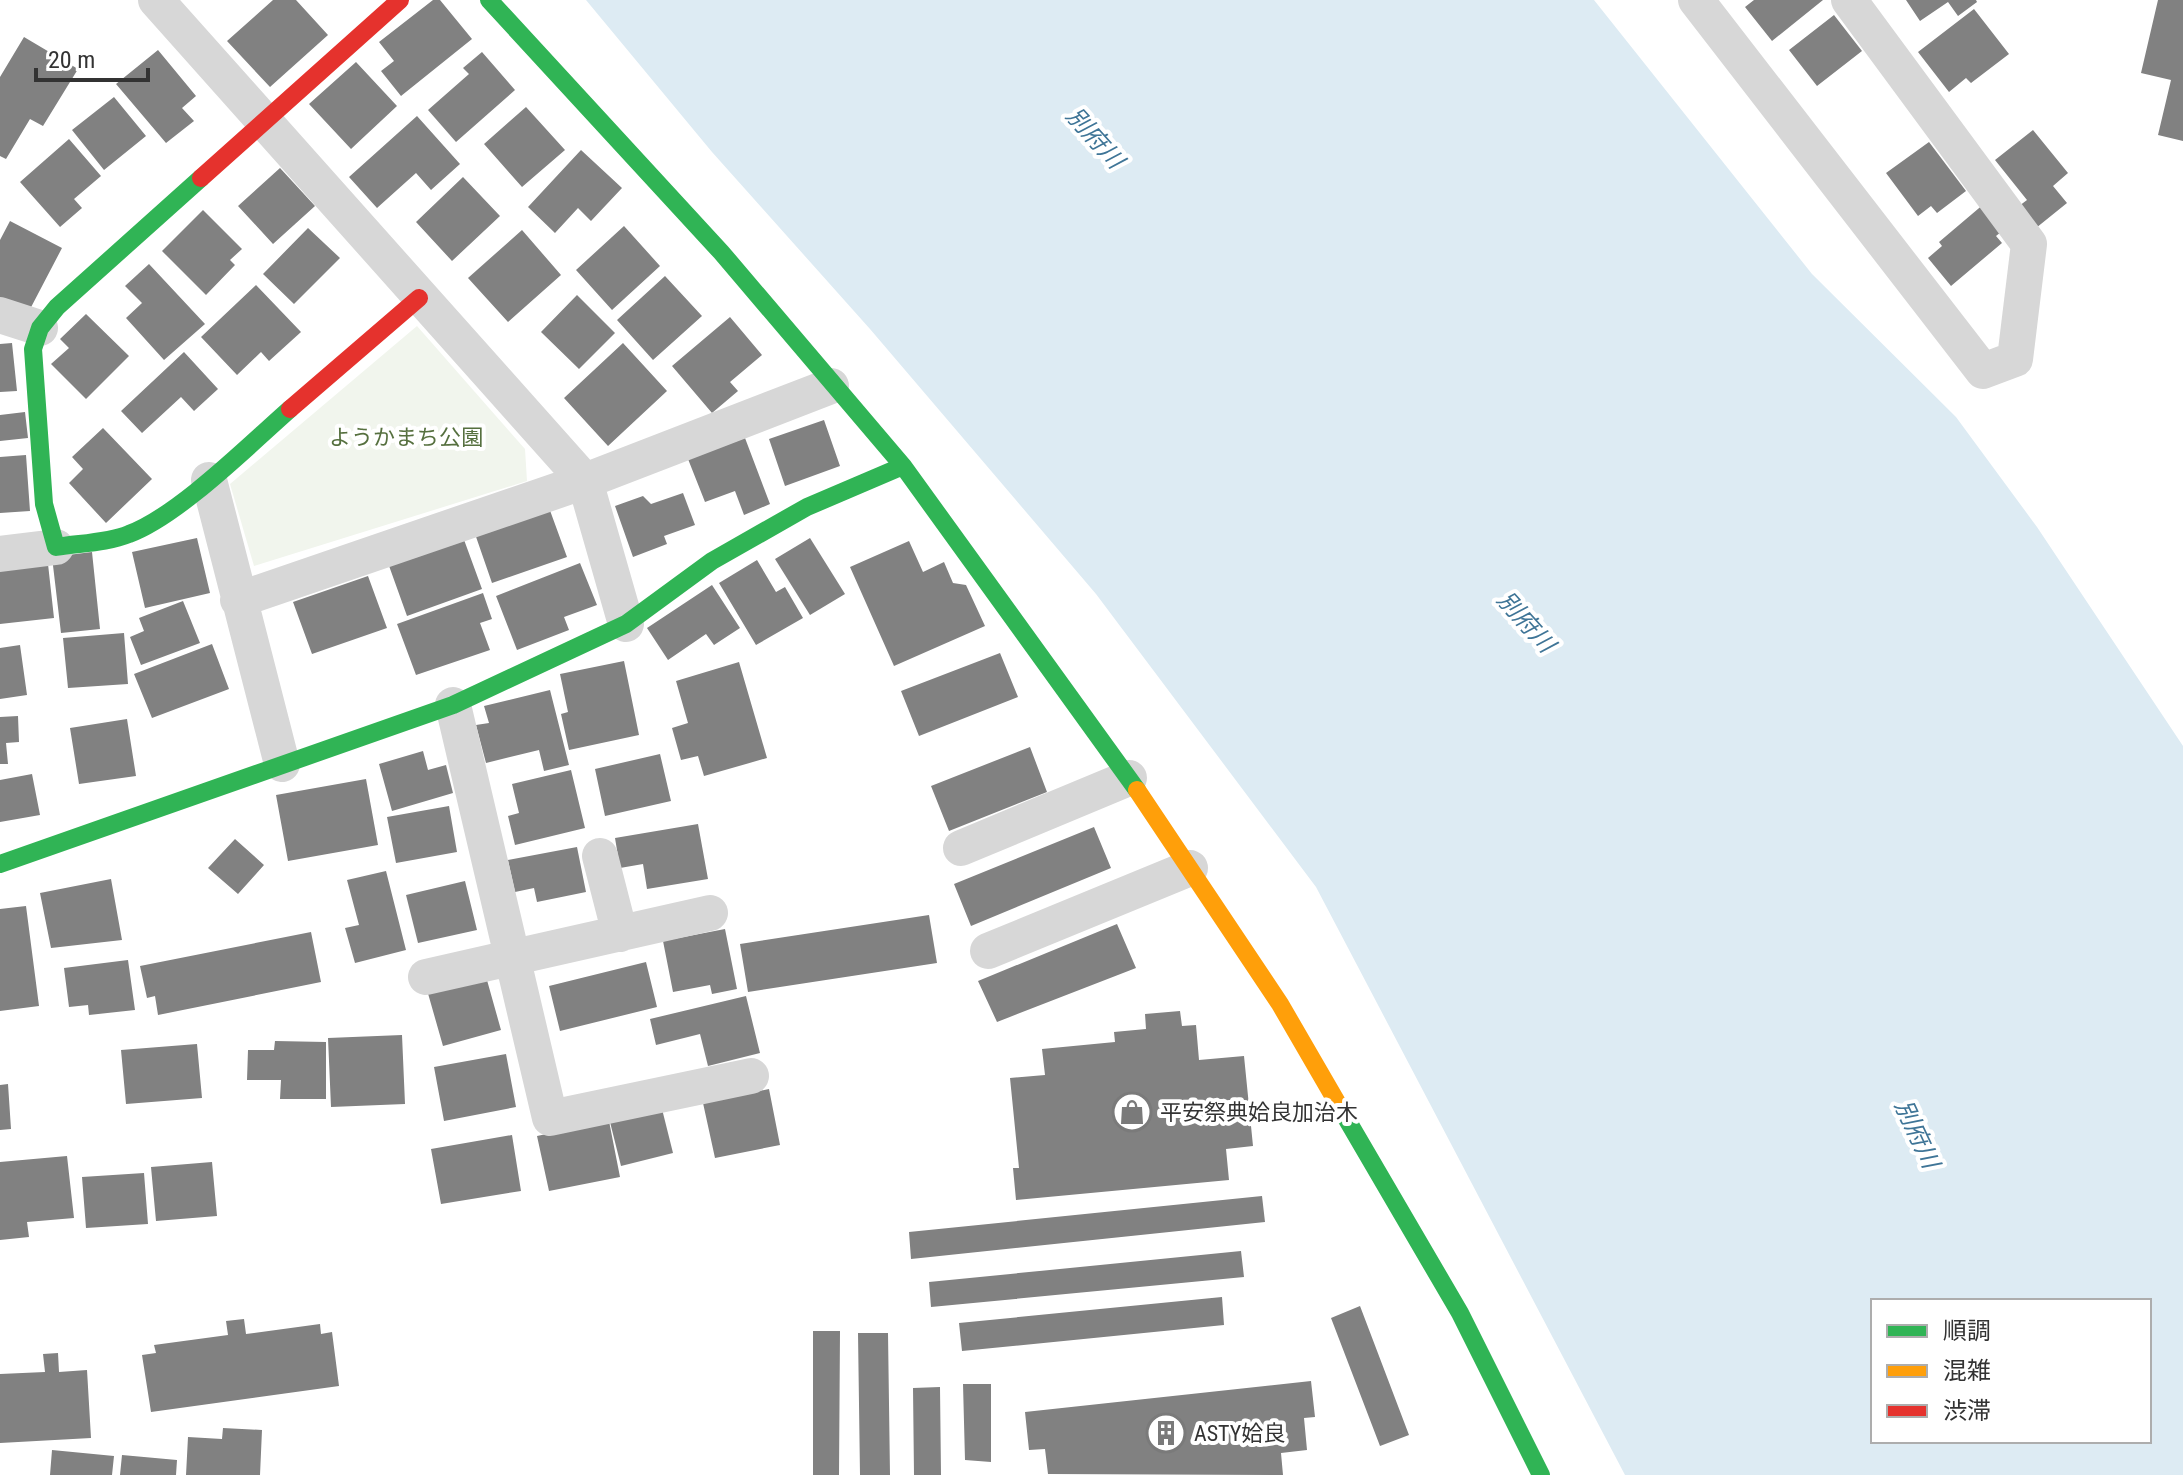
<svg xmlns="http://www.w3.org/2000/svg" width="2183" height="1475" font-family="'Roboto Condensed','Noto Sans JP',sans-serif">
  <rect width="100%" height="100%" fill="#fff"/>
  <path fill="#f1f5ed" d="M417,326l108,123 2,32 -273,85 -24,-82z"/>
  <path fill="#ddebf3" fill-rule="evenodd" d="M586,0h1008l218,274 144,143 81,110 146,219v729h-558l-309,-588 -220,-293 -226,-265 -158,-177zM1873,1301h276v140h-276z"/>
  <path fill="#818181" d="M273,0h23l32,35 -58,52 -43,-46z
    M433,0h7l32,39 -71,57 -20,-25 13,-10 -15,-19z
    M1754,0h69l-51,41 -27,-34z
    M1906,0h70l1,2 -19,14 -10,-14 -28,19z
    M2158,0h25v141l-25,-6 13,-55 -30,-7z
    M1974,9l35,45 -38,29 -5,-5 -17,14 -31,-40z
    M1834,15l28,36 -45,35 -28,-36z
    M24,37l54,32 -35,57 -13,-7 -24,40 -6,-3v-79z
    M158,50l38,46 -14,12 12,13 -28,22 -50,-59z
    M482,52l33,38 -59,52 -28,-32 41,-36 -6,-6z
    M356,62l41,44 -46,43 -42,-45z
    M114,97l32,39 -42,34 -32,-40z
    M526,107l39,43 -43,37 -38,-43z
    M417,116l43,48 -29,26 -15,-17 -39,35 -28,-31z
    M2033,130l35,43 -15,13 14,17 -31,25 -17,-22 8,-6 -32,-40z
    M69,139l32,37 -27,23 8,9 -22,19 -40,-45z
    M1929,142l37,49 -29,22 -6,-7 -13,10 -32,-43z
    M581,150l41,38 -31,33 -13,-13 -23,25 -27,-26z
    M280,168l35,38 -42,38 -35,-38z
    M463,177l37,39 -48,45 -36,-39z
    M1985,203l21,25 -10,8 6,7 -51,43 -23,-28 14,-12 -3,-4z
    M203,210l39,39 -12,11 5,5 -29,30 -44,-44z
    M10,221l52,27 -34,65 -28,-15v-58z
    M624,226l36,40 -48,44 -36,-40z
    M308,228l32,30 -46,46 -31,-30z
    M522,230l39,45 -53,47 -40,-44z
    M149,264l56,60 -41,36 -38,-42 16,-15 -17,-17z
    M665,276l37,40 -49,44 -36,-40z
    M256,285l45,47 -32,29 -8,-9 -24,23 -36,-38z
    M577,295l38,38 -36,36 -38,-37z
    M86,314l43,42 -43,43 -35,-35 18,-16 -9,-9z
    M730,317l32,38 -32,27 8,9 -26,22 -40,-47z
    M12,343l5,48 -17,1v-48z
    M623,343l44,48 -59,55 -44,-48z
    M184,352l34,37 -24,22 -13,-14 -39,36 -21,-22z
    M25,412l3,26 -28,3v-26z
    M824,420l16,46 -55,20 -16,-47z
    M103,428l49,51 -46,44 -37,-40 14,-14 -11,-12z
    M745,438l25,66 -26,11 -9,-24 -30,11 -17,-43z
    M26,455l4,56 -30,2v-56z
    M683,493l12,32 -31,11 3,8 -34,13 -18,-51 28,-10 8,8z
    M548,505l19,52 -75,26 -18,-52z
    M463,537l19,52 -75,27 -19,-53z
    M197,538l13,55 -65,15 -13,-56z
    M810,538l35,56 -35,21 -35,-56z
    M909,541l14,31 21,-10 9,21 13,2 19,41 -91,40 -44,-99z
    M92,552l8,77 -39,4 -9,-76z
    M757,560l19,32 9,-5 18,31 -47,27 -37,-62z
    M580,563l17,42 -33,12 5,13 -52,20 -21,-54z
    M48,564l6,54 -54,6v-55z
    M368,576l19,52 -75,26 -19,-52z
    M712,585l28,43 -26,17 -8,-11 -38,26 -21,-32z
    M483,593l9,26 -12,4 10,27 -74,25 -19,-51z
    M183,601l17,42 -59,22 -11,-28 14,-6 -5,-13z
    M124,633l4,51 -60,4 -5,-50z
    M212,644l17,45 -77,29 -18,-44z
    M20,645l7,50 -27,4v-51z
    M1000,653l18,44 -99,39 -18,-45z
    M624,661l15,74 -70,15 -8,-36 7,-2 -8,-38z
    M739,662l28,96 -63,18 -6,-20 -17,4 -9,-32 16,-5 -12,-42z
    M550,690l19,75 -25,6 -5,-21 -53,13 -10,-38 13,-2 -5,-17z
    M18,716l1,26 -13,1 2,21h-8v-47z
    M127,719l9,57 -57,8 -9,-56z
    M1030,747l17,45 -98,39 -18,-45z
    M423,751l5,19 18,-5 7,28 -61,18 -13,-47z
    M660,754l11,47 -66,15 -10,-47z
    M571,770l14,58 -70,17 -7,-29 11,-3 -7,-29z
    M32,774l8,41 -40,7v-42z
    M366,779l12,66 -90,16 -12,-66z
    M449,806l8,46 -61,11 -9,-46z
    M698,824l10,55 -61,10 -4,-25 -23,4 -5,-30z
    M1094,827l17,41 -140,58 -17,-42z
    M235,839l29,26 -26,29 -30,-26z
    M577,847l9,45 -49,10 -3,-14 -19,4 -7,-32z
    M386,871l20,79 -51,13 -10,-35 14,-3 -12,-45z
    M111,879l11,61 -71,8 -11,-55z
    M465,881l12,49 -59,13 -12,-48z
    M26,906l13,100 -39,5v-102z
    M929,915l8,48 -189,29 -8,-48z
    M1117,924l19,44 -139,54 -19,-41z
    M725,929l12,60 -25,5 -2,-9 -37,7 -10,-51z
    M311,932l10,50 -163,33 -3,-19 -8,2 -7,-32z
    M128,960l7,50 -46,5 -1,-10 -19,2 -5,-39z
    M646,962l11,45 -97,24 -11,-45z
    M485,973l16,57 -58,16 -16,-56z
    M746,996l14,57 -52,13 -8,-32 -44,11 -6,-26z
    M1180,1011l2,15 14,-1 3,35 45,-4 9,90 -27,3 3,31 -213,20 -3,-32h6l-9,-90 35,-3 -3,-26 73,-7 -1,-10 32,-3 -1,-15z
    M402,1035l3,69 -74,3 -3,-69z
    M275,1041l51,1v57h-46l1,-19h-34l1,-30h26z
    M197,1044l5,54 -76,6 -5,-54z
    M506,1054l10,53 -72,14 -10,-54z
    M8,1084l3,45 -11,1v-45z
    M769,1089l11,56 -65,13 -12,-55z
    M662,1109l11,44 -52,13 -11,-44z
    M609,1121l11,56 -71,14 -12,-55z
    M512,1135l9,56 -80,13 -10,-55z
    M67,1156l7,62 -47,4 2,15 -29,3v-78z
    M212,1162l5,54 -61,5 -5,-54z
    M144,1173l4,51 -62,4 -4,-51z
    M1262,1196l3,26 -354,37 -2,-27z
    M1241,1251l3,26 -313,30 -2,-25z
    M1222,1297l2,28 -262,26 -3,-28z
    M1360,1306l49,129 -29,11 -49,-128z
    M244,1319l2,15 74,-10 1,10 11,-2 7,54 -188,26 -9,-57 14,-2 -2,-8 74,-10 -2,-14z
    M813,1331h27l-1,144h-26z
    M858,1333h30l2,142h-30z
    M58,1353l1,19 28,-2 4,68 -91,5v-69l45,-2 -2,-18z
    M1311,1381l4,36 -11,1 3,32 -26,3 2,22 -235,-1 -3,-25 -16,1 -4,-38z
    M963,1384h28v78l-26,-2z
    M940,1387l1,88h-27l-1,-87z
    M223,1428l39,2 -2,45h-74l2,-38 34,2z
    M52,1450l62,6 -2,19h-62z
    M122,1455l55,5 -1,15h-56z"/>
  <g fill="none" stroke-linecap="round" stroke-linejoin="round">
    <path stroke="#d7d7d7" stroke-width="36" d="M156,0l429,481 41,143
      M1696,0l287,371 32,-12 14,-115 -180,-244
      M0,315l40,13
      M209,480l73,284
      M0,554l56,-7
      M238,600l347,-119 246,-95
      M453,705l97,413 201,-42
      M961,848l168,-70
      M600,856l20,78
      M988,951l202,-83
      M426,977l284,-64"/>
    <path stroke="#30b455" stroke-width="18" d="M489,0l232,252 182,214 234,324
      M201,178l-144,129 -17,21 -7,21 11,155 12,43c23,-4 51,-4 73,-13 49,-18 120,-89 161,-125
      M0,864l453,-159 173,-81 86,-63 95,-54 96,-41
      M1342,1111l118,202 81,162"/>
    <path stroke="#ff9f0a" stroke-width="18" d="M1137,790l143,214 62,107"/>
    <path stroke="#e5322d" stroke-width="18" d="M201,178l199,-178
      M290,409l129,-111"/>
  </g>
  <defs>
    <g id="shop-ring" transform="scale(2)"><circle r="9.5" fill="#fff" stroke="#7a7a7a" stroke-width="1.5"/><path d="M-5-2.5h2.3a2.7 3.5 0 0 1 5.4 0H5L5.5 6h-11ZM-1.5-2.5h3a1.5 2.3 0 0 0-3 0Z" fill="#7a7a7a"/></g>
    <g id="building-ring" transform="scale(2)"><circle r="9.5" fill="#fff" stroke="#7a7a7a" stroke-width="1.5"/><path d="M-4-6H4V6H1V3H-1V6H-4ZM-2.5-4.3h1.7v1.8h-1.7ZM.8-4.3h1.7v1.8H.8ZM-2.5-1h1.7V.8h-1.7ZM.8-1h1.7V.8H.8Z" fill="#7a7a7a"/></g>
  </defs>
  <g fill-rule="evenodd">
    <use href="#shop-ring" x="1132" y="1112"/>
    <use href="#building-ring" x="1166" y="1433"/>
  </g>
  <g text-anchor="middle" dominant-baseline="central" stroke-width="8" stroke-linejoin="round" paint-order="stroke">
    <g font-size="22" fill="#56703f" stroke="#fff">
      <text x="406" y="437">ようかまち公園</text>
    </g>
    <g font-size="22" fill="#333" stroke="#fff" text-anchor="start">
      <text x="1160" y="1112">平安祭典姶良加治木</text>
      <text x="1194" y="1433">ASTY姶良</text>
    </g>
    <g font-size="24" font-style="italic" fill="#3f7597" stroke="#fff">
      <text transform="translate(1095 138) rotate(48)">別府川</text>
      <text transform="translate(1526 622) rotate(48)">別府川</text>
      <text transform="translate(1917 1134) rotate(65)">別府川</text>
    </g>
  </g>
  <rect x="1871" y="1299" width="280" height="144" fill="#ffffff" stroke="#adadad" stroke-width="2"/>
  <rect x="1887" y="1325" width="40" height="12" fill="#30b455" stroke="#adadad" stroke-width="2"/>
  <text x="1943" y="1339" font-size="24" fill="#333333">順調</text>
  <rect x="1887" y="1365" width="40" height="12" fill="#ff9f0a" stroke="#adadad" stroke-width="2"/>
  <text x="1943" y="1379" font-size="24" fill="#333333">混雑</text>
  <rect x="1887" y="1405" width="40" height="12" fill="#e5322d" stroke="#adadad" stroke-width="2"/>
  <text x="1943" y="1419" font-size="24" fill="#333333">渋滞</text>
  <path d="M36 68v12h112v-12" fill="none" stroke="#333333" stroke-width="4"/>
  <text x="48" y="68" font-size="24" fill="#333333" stroke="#ffffff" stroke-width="6" paint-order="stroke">20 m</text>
</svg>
